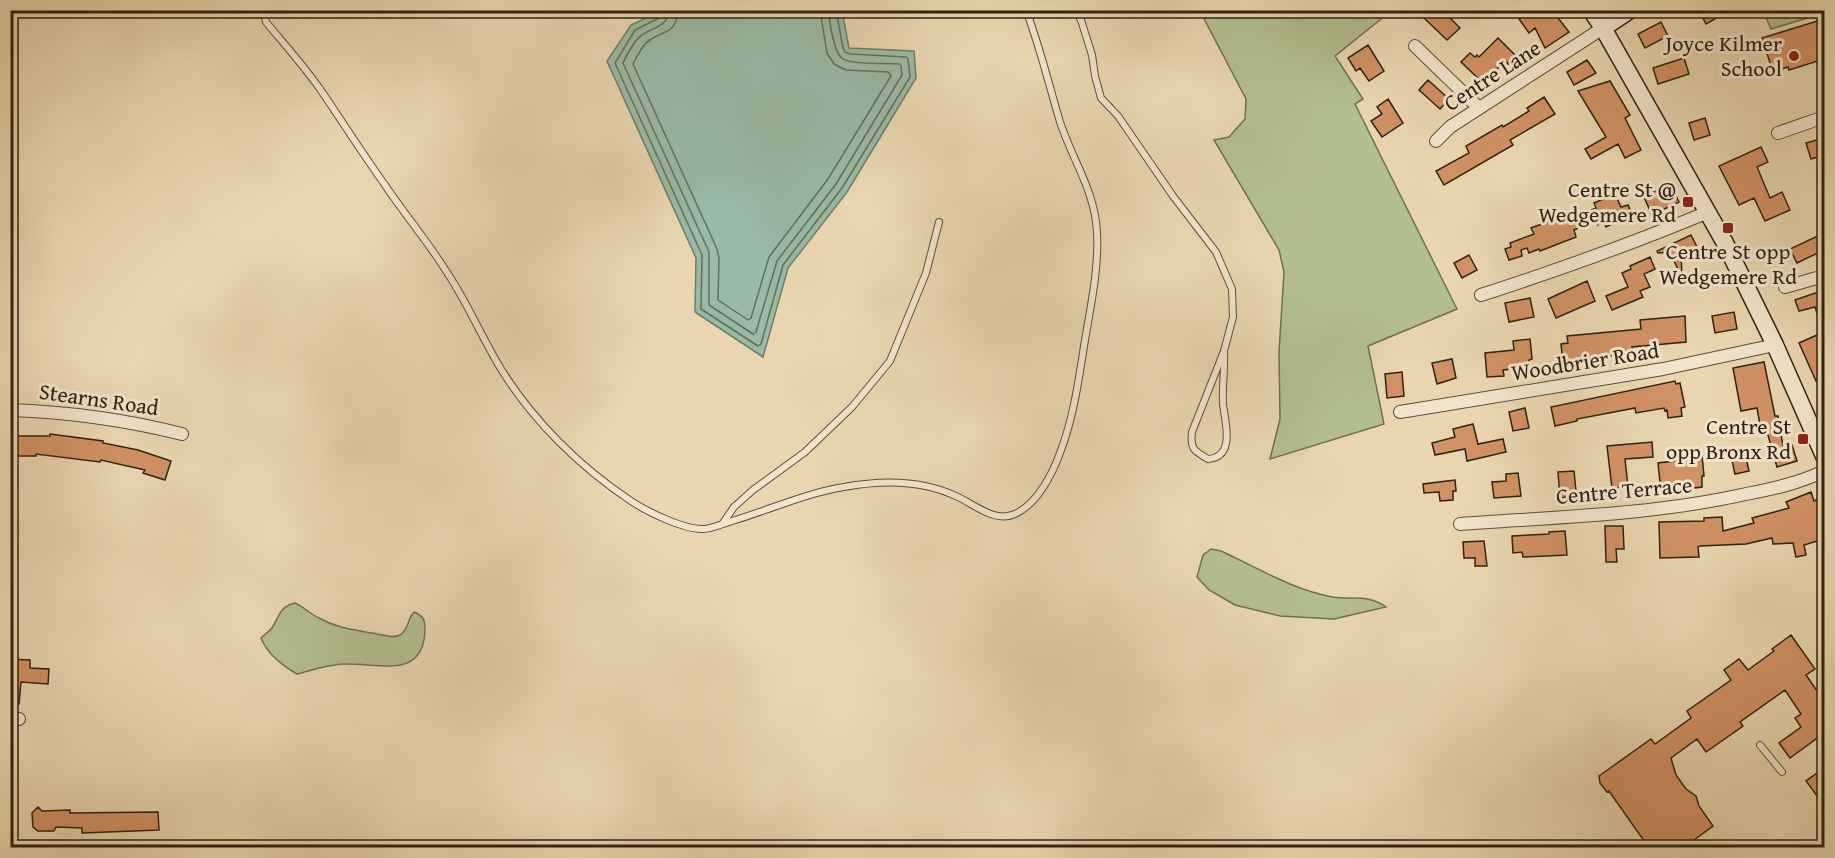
<svg xmlns="http://www.w3.org/2000/svg" width="1835" height="858" font-family="'Gentium Book Plus',serif">
  <rect width="100%" height="100%" fill="#e9d6af"/>
  <filter id="stains"><feTurbulence type="fractalNoise" baseFrequency=".00333" numOctaves="4"/><feColorMatrix values="0 0 0 0 .2 0 0 0 0 .09 0 0 0 0 .02 0 0 0 .5 -.17"/></filter>
  <radialGradient id="worn" r=".72"><stop offset=".6" stop-color="#630" stop-opacity="0"/><stop offset="1" stop-color="#630" stop-opacity=".3"/></radialGradient>
  <path fill="#b3be8d" stroke="#707050" stroke-width="1.5" d="M1824,10v3l-53,16 -8,-18z
    M1200,11h191l-56,45 28,43 -8,5 102,205 -89,37 16,78 -114,35 10,-40 -1,-67 5,-80 -5,-22 -65,-110 15,-3 16,-18 1,-20z
    M1211,549l10,2c37,17 72,39 112,46 21,3 35,-3 53,10l-52,12 -54,-3 -45,-11 -26,-15 -12,-13 6,-22z
    M295,603c9,4 15,11 24,15 19,11 38,12 58,16 8,1 16,5 23,1 9,-5 7,-16 14,-23 9,4 11,7 11,17 -1,53 -48,33 -82,35 -17,1 -30,6 -46,10 -14,-8 -30,-21 -36,-36 3,-3 9,-7 11,-10 7,-11 8,-22 23,-25z"/>
  <path fill="#99baa5" stroke="#6e7d6b" stroke-width="1.5" d="M661,11h181l7,37 65,3 2,27 -69,114 -59,76 -25,89 -68,-45 1,-54 -89,-197 24,-36z"/>
  <g fill="none" stroke-linecap="round" stroke-linejoin="round">
    <path stroke="#646e5c" stroke-width="1.5" d="M662,10l-3,8 -24,12 -20,33 87,192 -1,54 57,37 3,-2 22,-79 59,-77 68,-111 -2,-18 -2,-2 -56,-3 -5,-2 -2,-4 -7,-38
      M669,10c-1,17 -16,17 -27,25 -8,5 -15,20 -19,28l86,189v53l44,29 3,-2 21,-71 59,-77 66,-109 -1,-9 -2,-2c-12,-1 -48,1 -56,-5 -9,-5 -14,-38 -14,-49
      M678,10c-1,26 -18,20 -32,33 -5,5 -10,15 -13,21l84,185 2,9 -1,42 30,20 3,-2 18,-61 59,-78 63,-103 -3,-4 -42,-2 -12,-6 -7,-11 -7,-43"/>
  </g>
  <path fill="#d29164" stroke="#2e2213" stroke-width="1.5" d="M1431,10h11l18,18 -13,12 -23,-22z
    M1531,10h21l17,22 -24,16 -10,-20 -6,5 -10,-14z
    M1699,10h32l-25,14z
    M1824,19v40l-35,11 -1,-3 -15,5 -11,-34z
    M1661,22l7,14 -23,12 -7,-14z
    M1498,38l18,18 -8,8 -2,-3 -6,5 -17,17 -22,-21 9,-9 5,4 2,-2 2,2z
    M1368,45l16,26 -15,10 -9,-13 -4,3 -8,-13z
    M1684,58l5,16 -31,10 -5,-16z
    M1587,60l9,13 -22,12 -7,-13z
    M1428,80l21,19 -9,10 -21,-19z
    M1610,81l20,34 -5,3 16,32 -16,8 -7,-14 -27,15 -6,-10 21,-12 -28,-46z
    M1544,97l11,17 -45,26 3,5 -69,40 -8,-14 33,-18 -3,-7 36,-21 1,2 26,-16 -2,-3z
    M1388,99l15,24 -21,14 -11,-16 11,-7 -5,-7z
    M1705,118l5,17 -16,5 -5,-17z
    M1824,138v17l-13,4 -5,-16z
    M1761,147l7,15 -11,5 13,31 12,-6 8,18 -25,11 -11,-23 -15,7 -20,-39z
    M1670,184l9,18 -27,13 -8,-18z
    M1615,194l6,13 7,-2 4,9 -26,13 -2,-5 -6,3 -2,-5 -22,10 2,7 -36,14 -1,-2 -10,4 -2,-5 -6,2 1,6 -13,4 -4,-11 6,-2 -1,-4 24,-9 -3,-6 35,-13 1,2 2,-1 1,4 26,-12 -2,-5z
    M1824,233v17l-27,13 -7,-14z
    M1691,235l7,14 -17,2 1,27 -12,-26 -12,1 -1,-2z
    M1469,255l8,15 -15,8 -8,-15z
    M1650,257l5,12 -11,5 6,13 -10,4 3,6 -31,13 -6,-14 22,-9 -6,-14 9,-4 -1,-3z
    M1587,281l8,20 -39,17 -8,-19z
    M1824,290v39h-2l-7,-22 -16,4 -4,-11z
    M1530,298l4,19 -25,5 -4,-19z
    M1734,312l3,17 -22,4 -3,-17z
    M1685,316l1,26 -54,5 1,6 -51,6v3l-19,2 -2,-20 7,-1 -1,-7 74,-7 -1,-9z
    M1824,332v45l-8,4 -17,-38z
    M1530,339l2,20 -3,1 1,7 -27,3 1,6 -17,1 -2,-24 29,-3 -1,-9z
    M1452,359l4,19 -19,6 -5,-21z
    M1764,362l11,54h3l5,30 2,-1 1,2 6,-2 5,16 -20,6 -9,-32 -6,1 -5,-28 -16,3 -8,-43z
    M1402,372l2,24 -17,2 -2,-24z
    M1675,381l1,3 4,-1 5,24 -4,1 1,8 -14,2 -1,-8 -2,1 -1,-3 -28,5 -1,-5 -58,11v2l-22,5 -4,-19z
    M1525,408l4,20 -16,3 -4,-19z
    M1473,424l5,20 25,-5 3,13 -39,9 -2,-12 -30,6 -3,-12 23,-6 -2,-8z
    M50,434l53,7v2l35,7 33,11 -6,19 -22,-7 2,-3 -44,-10 -1,2 -64,-8v2h-22l1,-20h35z
    M1652,442l1,15 -28,2 3,28 -16,1 -5,-42z
    M1744,449l5,22 -14,3 -5,-23z
    M1702,455l2,21h-2v11l-24,3 1,4 -13,1v-4l-5,1 -3,-29 25,-3v-3z
    M1574,471l2,20h-2v5l-14,2 -2,-26z
    M1518,473l3,23 -27,2 -2,-16 14,-1v-7z
    M1455,480l1,11h-3v9l-13,1 -1,-9 -15,1 -1,-9z
    M1811,492l3,9 5,-2 5,16v24l-20,6 2,10 -10,2 -3,-14 -20,1 -1,-6 -26,6 -46,2 -2,1 1,10 -39,1 -1,-36 45,-1v-3l18,-1 1,14 31,-8 -2,-5 37,-10 -3,-6z
    M1605,526h18l1,23h-8l1,13h-11z
    M1565,531l2,24 -44,2 -1,-5 -9,1 -1,-17 37,-2v-2z
    M1484,541l3,25h-12v-8h-11l-1,-16z
    M1791,635l24,34 -9,6 18,26v32l-34,25 -11,-15 22,-16 -6,-9 6,-4 -16,-24 -45,32 3,4 -37,26 -9,-13 -26,19 5,17 10,14 10,7 3,10 14,20 -30,22h-34l-40,-57 -2,1 -7,-9 -1,-7 52,-37 4,5 36,-26 -4,-7 44,-31 -7,-10 15,-11 9,11 26,-19 -2,-2z
    M10,659l20,1v8l19,1 -1,15 -27,-2 -2,22 -9,-1z
    M1824,768v22l-7,6 -11,-15z
    M38,807l4,4 28,-1v3l88,-1 1,18 -77,3v-5l-26,-1 -2,4h-16l-5,-4 -1,-14z"/>
  <g fill="none" stroke-linecap="round" stroke-linejoin="round">
    <g stroke="#5d4f3a" stroke-width="8">
      <path id="lane" d="M263,10l3,12c18,22 37,43 54,67 22,32 42,64 65,96 20,30 44,58 63,89 20,30 34,64 53,95 32,52 79,98 130,132 15,10 53,29 72,28 9,0 21,-6 29,-8 37,-11 74,-28 112,-34 37,-7 79,-7 114,10 17,8 37,26 57,17 22,-10 37,-39 45,-61 14,-36 19,-76 25,-113 6,-36 14,-72 12,-108 -2,-41 -25,-73 -37,-110 -11,-37 -20,-75 -34,-112
        M1075,10l6,10 11,35 3,21 6,22 17,18 55,80 43,56 16,37 1,28 -9,34 -32,81c-2,17 2,19 16,27 28,-2 17,-37 15,-55 -1,-17 2,-35 1,-53
        M723,523l11,-16 19,-17 52,-38 47,-45 38,-46 36,-88 13,-51
        M1760,745l22,27"/>
    </g>
    <g stroke="#5d4f3a" stroke-width="14">
      <path id="street" d="M1415,46l64,62
        M1778,133l46,-16
        M1436,141l14,-14 153,-99
        M1785,287l39,-11
        M1481,295c77,-25 153,-52 227,-83
        M10,410c59,2 116,10 172,24
        M1400,412l263,-43 112,-24
        M1460,524c95,-7 192,-9 286,-30 26,-5 54,-11 78,-23
        M10,719h9"/>
    </g>
    <g stroke="#2e2213" stroke-width="19">
      <path id="secondary" d="M1591,10l12,18 122,215 50,102 49,111
        M1603,28l27,-18"/>
    </g>
    <use href="#lane" stroke="#f1e4cb" stroke-width="6"/>
    <use href="#street" stroke="#f1e4cb" stroke-width="12"/>
    <use href="#secondary" stroke="#f1e4cb" stroke-width="16"/>
  </g>
  <g fill="#8f2418" stroke="#f1e4cb" stroke-width="2">
    <circle cx="1794" cy="56" r="6"/>
    <rect x="1682" y="196" width="12" height="12" rx="3"/>
    <rect x="1722" y="222" width="12" height="12" rx="3"/>
    <rect x="1797" y="433" width="12" height="12" rx="3"/>
  </g>
  <g text-anchor="middle" dominant-baseline="central" stroke-width="6" stroke-linejoin="round" paint-order="stroke">
    <g font-size="22" fill="#2e2213" stroke="#f1e4cb" text-anchor="end">
      <text x="1782" y="43">Joyce Kilmer<tspan x="1782" dy="25">School</tspan></text>
      <text x="1676" y="189">Centre St @<tspan x="1676" dy="25">Wedgemere Rd</tspan></text>
      <text x="1728" y="251" text-anchor="middle">Centre St opp<tspan x="1728" dy="25">Wedgemere Rd</tspan></text>
      <text x="1791" y="426">Centre St<tspan x="1791" dy="25">opp Bronx Rd</tspan></text>
    </g>
    <g font-size="22" fill="#2e2213" stroke="#f1e4cb">
      <text transform="translate(1492 75) rotate(-33)">Centre Lane</text>
      <text transform="translate(1585 361) rotate(-9)">Woodbrier Road</text>
      <text transform="translate(99 399) rotate(8)">Stearns Road</text>
      <text transform="translate(1624 490) rotate(-5)">Centre Terrace</text>
    </g>
  </g>
  <rect width="1835" height="858" fill="none" stroke="#e9d6af" stroke-width="36"/>
  <rect x="12" y="12" width="1811" height="834" fill="none" stroke="#2e2213" stroke-width="3"/>
  <rect x="18" y="18" width="1799" height="822" fill="none" stroke="#2e2213" stroke-width="1.5"/>
  <rect width="100%" height="100%" filter="url(#stains)"/>
  <rect width="100%" height="100%" fill="url(#worn)"/>
</svg>
